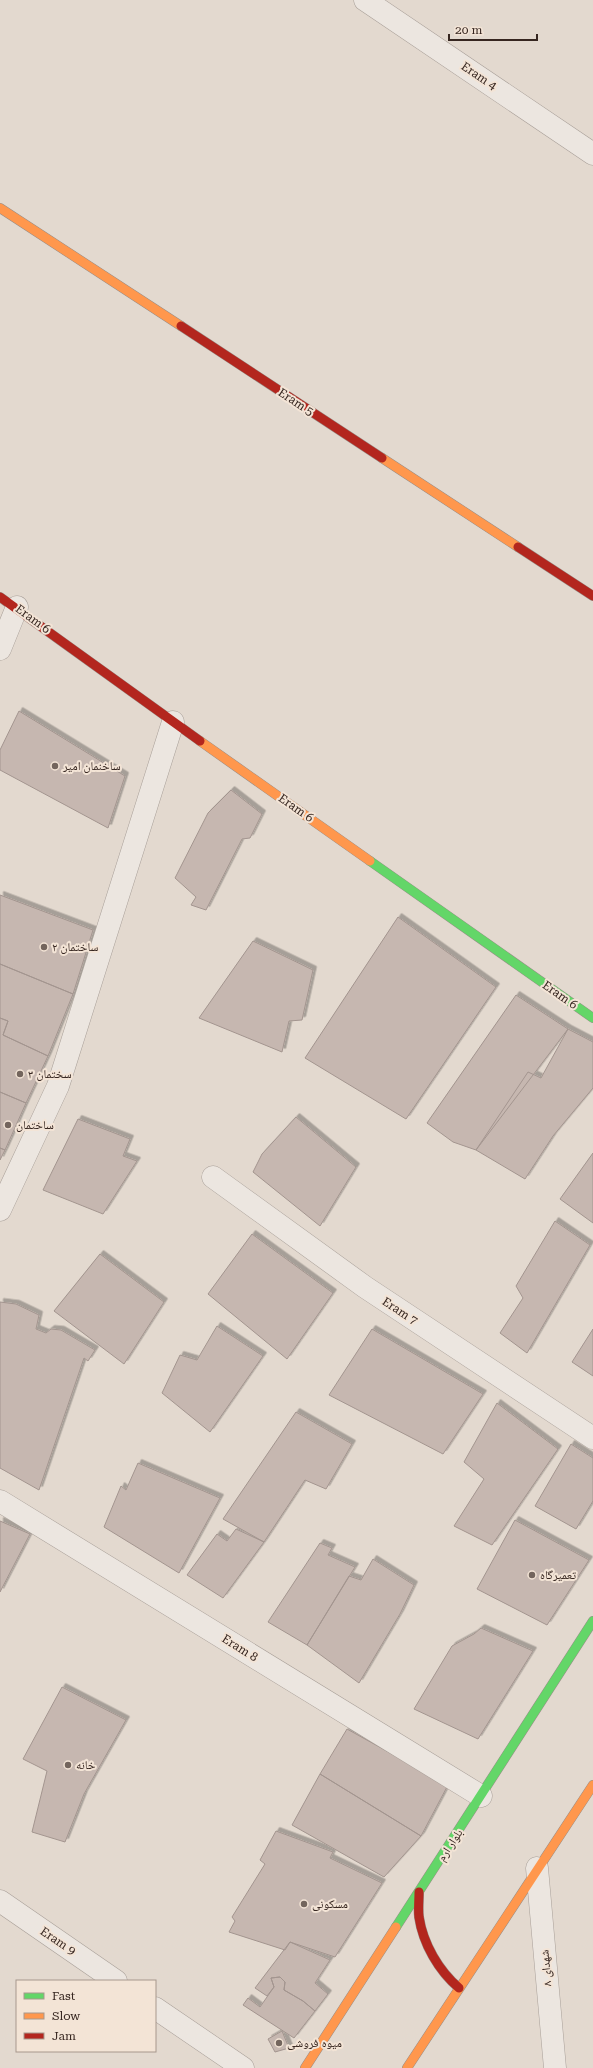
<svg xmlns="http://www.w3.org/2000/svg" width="593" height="2068" font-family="'Roboto Serif','Noto Naskh Arabic',serif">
  <defs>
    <filter id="shadow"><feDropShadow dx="3.5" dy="-3.5" stdDeviation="0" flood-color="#0004"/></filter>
  </defs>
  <rect width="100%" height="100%" fill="#e3d9cf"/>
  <path fill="#c6b7b0" stroke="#a3958f" filter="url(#shadow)" d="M19,711l106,65 -17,52 -108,-58v-20z
    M231,790l31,24 -12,24 -8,1 -36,71 -15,-5 5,-8 -21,-19 33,-65z
    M0,895l93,35 -20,64 -73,-30z
    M398,917l98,70 -90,132 -101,-61z
    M253,941l60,29 -11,50 -13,1 -7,31 -83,-34z
    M0,964l73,30 -25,62 -45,-21 5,-14 -8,-3z
    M516,995l52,34 -92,121 -23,-8 -26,-19z
    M0,1018l8,3 -5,14 45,21 -22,47 -26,-11z
    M568,1029l25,13v46l-40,48 -28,43 -49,-29 52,-78 13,6z
    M0,1092l26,11 -21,47 -5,-2z
    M296,1117l60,50 -36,59 -67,-54 9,-18z
    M78,1119l52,20 -7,17 14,5 -34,53 -60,-24z
    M0,1148l5,2 -5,10z
    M593,1153v70l-33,-24z
    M555,1221l35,24 -63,108 -27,-20 23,-35 -7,-12z
    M252,1234l81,59 -46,66 -79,-65z
    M100,1254l64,48 -40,62 -70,-53z
    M0,1302l16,2 23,11 -3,14 10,4 5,-4 10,1 34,20 -7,11 -4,-3 -45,132 -39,-22z
    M217,1326l46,30 -53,76 -48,-39 18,-38 17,5z
    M372,1329l111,65 -40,60 -114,-59z
    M593,1329v47l-21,-14z
    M497,1403l61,46 -66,96 -38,-19 30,-47 -20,-17z
    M296,1412l56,32 -26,45 -21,-9 -41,62 -41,-23z
    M571,1444l22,14v43l-17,28 -41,-23z
    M138,1463l82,35 -41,75 -75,-46 17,-41 5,4z
    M515,1520l74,40 -42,65 -70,-36z
    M0,1521l30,13 -30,58z
    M236,1529l28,13 -41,56 -36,-23 30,-41 10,7z
    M320,1543l12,5 -4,7 27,12 -48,78 -39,-23z
    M373,1559l41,26 -14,29 -41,69 -52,-38 42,-69 12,4z
    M481,1628l52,23 -55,88 -64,-30 38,-63 22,-12z
    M62,1687l64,33 -42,74 -19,48 -33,-10 15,-61 -24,-12z
    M347,1729l101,56 -27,51 -101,-62z
    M320,1774l101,62 -37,41 -92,-52z
    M276,1831l57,21 -3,6 52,25 -47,74 -45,-15 -5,8 -56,-18 6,-11 -3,-4 33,-53 -5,-4z
    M290,1942l40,18 -15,23 13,11 -13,17 -12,-10 -19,-11 1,-8 -5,-5 -9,1 3,9 -7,9 -12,-8z
    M280,1977l5,5 -1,8 19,11 12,10 -21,27 -51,-33 5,-7 12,9 14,-20 -3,-9z
    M282,2031l7,17 -14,4 -7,-13z"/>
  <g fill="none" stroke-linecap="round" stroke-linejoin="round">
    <g stroke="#a89f98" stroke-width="23">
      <path id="street" d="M365,0l228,154
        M0,649l17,-42
        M213,1177l152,110 228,151
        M0,1210l58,-124 115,-364
        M0,1501l481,295
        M537,1868l18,200
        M0,1901l116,80
        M155,2008l88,60"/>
    </g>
    <g stroke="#988e88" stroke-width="10">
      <path id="fast" d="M370,861l223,157
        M396,1927l197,-306"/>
    </g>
    <g stroke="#988e88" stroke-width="10">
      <path id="slow" d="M0,208l181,118
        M382,458l136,89
        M200,741l170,120
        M305,2068l91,-141
        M407,2068l186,-283"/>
    </g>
    <g stroke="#988e88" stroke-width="10">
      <path id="jam" d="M181,326l201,132
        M518,547l75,49
        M0,597l200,144
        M419,1892c0,8 -1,17 0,25 4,27 20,54 40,71"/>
    </g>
    <use href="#street" stroke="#ece6e0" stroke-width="22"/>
    <use href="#fast" stroke="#63d668" stroke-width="9"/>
    <use href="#slow" stroke="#ff974d" stroke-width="9"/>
    <use href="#jam" stroke="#b3261e" stroke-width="9"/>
  </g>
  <g fill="#73655d" stroke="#f3e4d6" stroke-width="1.5">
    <circle cx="55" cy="766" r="4"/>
    <circle cx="44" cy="947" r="4"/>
    <circle cx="20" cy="1074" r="4"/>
    <circle cx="8" cy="1125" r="4"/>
    <circle cx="532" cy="1575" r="4"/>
    <circle cx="68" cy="1765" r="4"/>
    <circle cx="304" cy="1904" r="4"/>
    <circle cx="279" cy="2043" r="4"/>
  </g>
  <g text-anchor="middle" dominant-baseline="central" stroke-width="4" stroke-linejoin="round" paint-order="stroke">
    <g font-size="12" fill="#362620" stroke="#f3e4d6">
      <text transform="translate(479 76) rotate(34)">Eram 4</text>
      <text transform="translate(296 402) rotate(33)">Eram 5</text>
      <text transform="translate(33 619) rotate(36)">Eram 6</text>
      <text transform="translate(296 808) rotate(35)">Eram 6</text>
      <text transform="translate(560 995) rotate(35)">Eram 6</text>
      <text transform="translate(400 1311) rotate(33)">Eram 7</text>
      <text transform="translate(240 1648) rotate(32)">Eram 8</text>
      <text transform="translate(450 1845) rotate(-57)">بلوار ارم</text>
      <text transform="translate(58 1941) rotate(34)">Eram 9</text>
      <text transform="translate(546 1968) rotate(-95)">شهدای ۸</text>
    </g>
    <g font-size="12" fill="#362620" stroke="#f3e4d6" text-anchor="start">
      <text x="63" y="766">ساخنمان امیر</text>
      <text x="52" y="947">ساختمان ۲</text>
      <text x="28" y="1074">سختمان ۳</text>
      <text x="16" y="1125">ساختمان</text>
      <text x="540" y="1575">تعمیرگاه</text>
      <text x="76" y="1765">خانه</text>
      <text x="312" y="1904">مسکونی</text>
      <text x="287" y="2043">میوه فروشی</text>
    </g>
  </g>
  <rect x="16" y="1980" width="140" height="72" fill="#f3e4d6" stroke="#a7988d"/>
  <rect x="24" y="1993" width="20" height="6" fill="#63d668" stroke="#a7988d"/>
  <text x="52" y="2000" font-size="12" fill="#362620">Fast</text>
  <rect x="24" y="2013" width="20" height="6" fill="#ff974d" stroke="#a7988d"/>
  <text x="52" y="2020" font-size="12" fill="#362620">Slow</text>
  <rect x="24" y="2033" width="20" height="6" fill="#b3261e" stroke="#a7988d"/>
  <text x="52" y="2040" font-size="12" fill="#362620">Jam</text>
  <path d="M449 34v6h88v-6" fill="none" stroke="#362620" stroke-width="2"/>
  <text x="455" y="34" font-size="12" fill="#362620" stroke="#f3e4d6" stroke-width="3" paint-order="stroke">20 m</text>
</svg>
